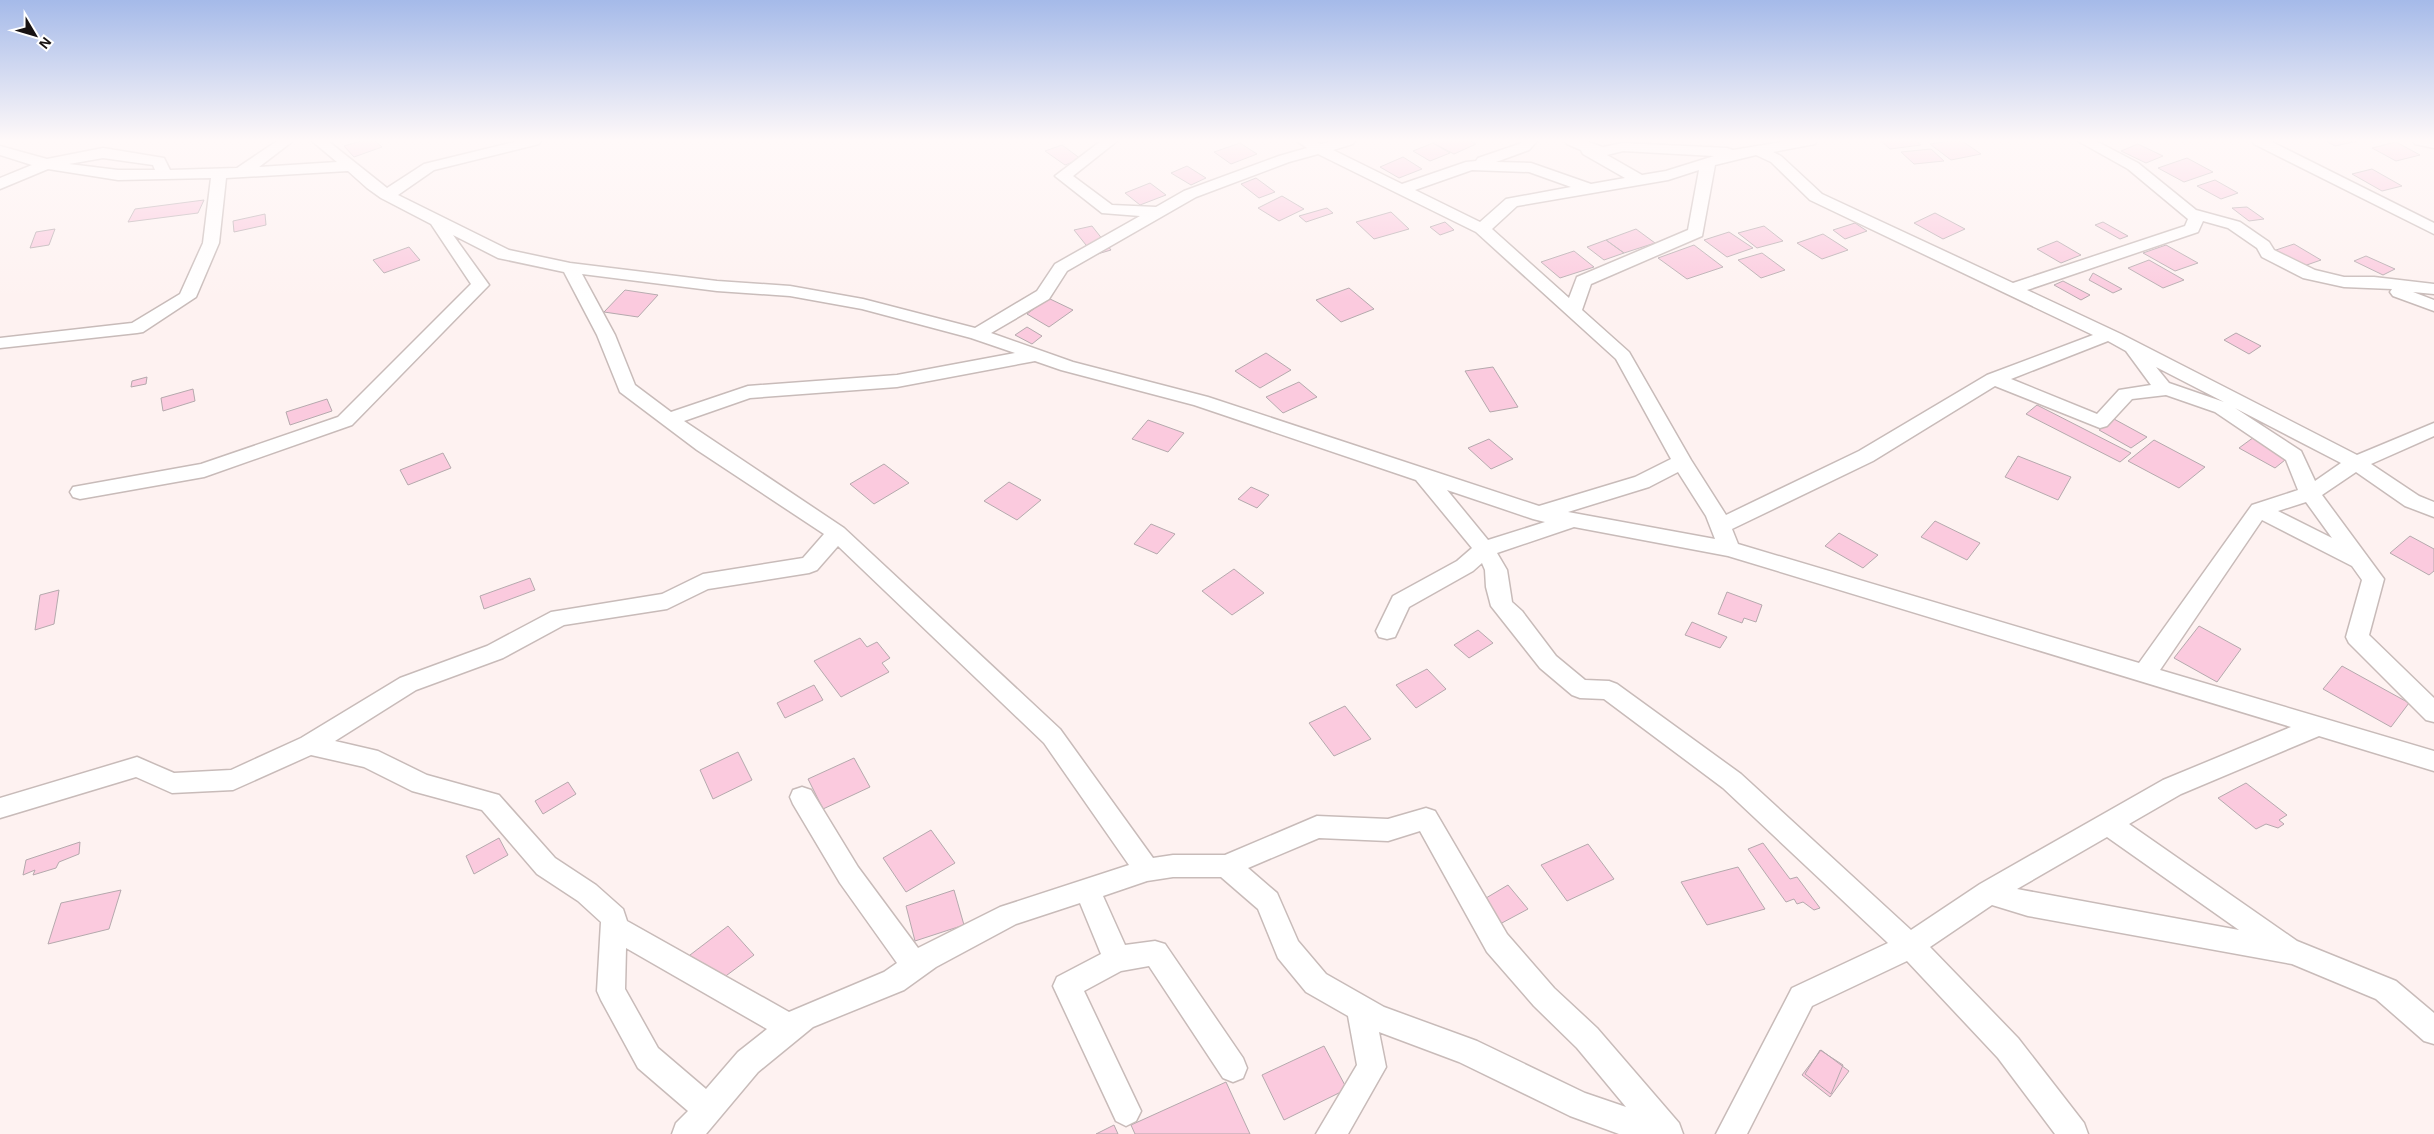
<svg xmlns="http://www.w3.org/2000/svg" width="2434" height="1134" font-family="Arial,sans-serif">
  <rect width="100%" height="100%" fill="#fef2f1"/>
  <path fill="#fbcade" stroke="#b5a9ad" d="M361,141h14l7,6 -28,10 -10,-11z
    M1438,141h32l6,3 -22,10 -21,-11z
    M1881,141h35l5,4 -31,4z
    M1950,141h12l19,13 -30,6 -21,-16z
    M2326,141h31l-22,5z
    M2396,142l24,13 -24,6 -24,-13z
    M1240,143l17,11 -26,10 -17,-12z
    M1433,143l17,10 -20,8 -17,-10z
    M2138,144l25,12 -17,7 -25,-12z
    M1062,145l19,14 -16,6 -20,-14z
    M1931,149l13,12 -30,3 -13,-12z
    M1403,157l19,12 -23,9 -19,-11z
    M2187,158l26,14 -29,10 -26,-14z
    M1187,166l19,12 -15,7 -20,-12z
    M2372,169l30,17 -20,5 -30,-17z
    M1256,178l19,14 -16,6 -18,-14z
    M2215,180l23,13 -17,6 -24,-13z
    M1150,183l16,12 -26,10 -15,-12z
    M1282,196l22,13 -25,12 -21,-13z
    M204,200l-6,13 -70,9 7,-13z
    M2247,207l17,12 -15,2 -17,-13z
    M1327,208l6,5 -27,9 -7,-6z
    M1391,212l18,17 -35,10 -18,-17z
    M1935,213l30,16 -22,10 -29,-16z
    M265,214l1,11 -32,7 -1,-11z
    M1445,222l9,8 -14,5 -10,-8z
    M2103,222l25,14 -8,3 -25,-14z
    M1855,223l12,8 -22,8 -12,-9z
    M1092,226l19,24 -17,5 -20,-25z
    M1764,226l19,15 -26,7 -19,-15z
    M55,229l-6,16 -19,3 6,-16z
    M1636,229l19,14 -31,10 -18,-13z
    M1729,232l24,16 -26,9 -23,-17z
    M1823,234l25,16 -26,9 -25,-16z
    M1606,240l18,13 -20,7 -17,-13z
    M2057,241l24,14 -20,8 -24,-14z
    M2294,244l27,16 -20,7 -28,-16z
    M1694,245l29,22 -36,12 -29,-21z
    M2166,245l32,18 -23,8 -32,-18z
    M409,247l11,13 -36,13 -11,-13z
    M1574,251l20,16 -34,11 -19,-16z
    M1762,253l23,17 -24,8 -23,-18z
    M2366,256l29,13 -12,6 -29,-14z
    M2149,260l35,20 -21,8 -35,-20z
    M2093,273l29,16 -9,4 -24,-13z
    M2063,281l27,14 -9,5 -27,-15z
    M1349,288l25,21 -33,13 -25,-22z
    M625,290l33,5 -20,22 -34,-5z
    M1048,298l25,12 -24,17 -22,-13z
    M1027,327l15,9 -10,8 -17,-9z
    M2236,333l25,13 -12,8 -25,-14z
    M1266,353l25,17 -31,18 -25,-17z
    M1493,367l25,40 -28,5 -25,-41z
    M147,377l-1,7 -15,3 1,-6z
    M1299,382l18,15 -34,16 -17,-16z
    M193,389l2,12 -32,10 -2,-13z
    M327,399l5,12 -42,14 -4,-13z
    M2037,405l94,48 -11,9 -94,-48z
    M2114,419l33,18 -16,11 -32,-18z
    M1148,420l36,13 -16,19 -36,-13z
    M2254,437l36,19 -15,12 -36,-20z
    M1489,439l24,20 -22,10 -23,-21z
    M2154,440l51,27 -26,21 -51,-27z
    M443,453l8,15 -43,17 -8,-15z
    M2018,456l53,21 -13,23 -53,-23z
    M884,464l25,19 -35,21 -24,-20z
    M1009,482l32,18 -24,20 -33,-19z
    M1251,487l18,8 -12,13 -19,-9z
    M1935,521l45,22 -13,17 -46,-23z
    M1151,524l24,10 -18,20 -23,-10z
    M1839,533l39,22 -15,13 -38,-22z
    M2410,536l24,13v22l-5,4 -39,-22z
    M1234,569l30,24 -32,22 -30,-24z
    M530,578l5,12 -51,19 -4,-13z
    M59,590l-5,34 -19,6 5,-35z
    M1727,592l35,13 -6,17 -12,-4 -2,5 -24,-9z
    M1692,622l35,15 -7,11 -35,-13z
    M2199,626l42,23 -24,33 -43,-24z
    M1478,630l15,13 -24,15 -15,-13z
    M860,638l7,9 10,-5 13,16 -8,5 7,9 -48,25 -27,-36z
    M2342,666l67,37 -18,24 -68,-38z
    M1427,669l19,20 -30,19 -20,-23z
    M814,685l9,15 -38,18 -8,-15z
    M1345,706l26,33 -37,17 -25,-33z
    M738,752l14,28 -39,19 -13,-29z
    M854,758l16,29 -47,22 -15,-30z
    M568,782l8,12 -33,20 -8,-13z
    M2246,783l41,32 -8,5 5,4 -6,4 -12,-4 -10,5 -38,-31z
    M931,830l24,33 -49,29 -23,-34z
    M499,838l9,17 -34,19 -8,-18z
    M80,842l-1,12 -20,8 -3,6 -23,7 2,-5 -12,5 3,-15z
    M1763,843l27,36 7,-2 23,31 -6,2 -11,-8 -6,2 -3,-5 -8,3 -38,-53z
    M1588,844l26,35 -47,22 -26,-36z
    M1738,867l27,42 -58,16 -26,-43z
    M1508,885l20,24 -28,15 -19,-23z
    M121,890l-12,39 -61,15 13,-41z
    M954,890l10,35 -49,16 -9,-35z
    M728,926l26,29 -39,29 -25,-29z
    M1324,1046l23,43 -63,31 -22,-45z
    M1820,1050l23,15 -12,29 -26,-20z
    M1821,1050l28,21 -19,26 -28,-22z
    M1226,1082l24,52h-115l-4,-9z
    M1114,1125l4,9h-22z"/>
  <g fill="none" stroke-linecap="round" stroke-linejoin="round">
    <g stroke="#c8bbb9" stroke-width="3">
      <path id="minor" d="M277,141h16l-34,26 78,-5 -25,-21h16l59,47 37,-24 94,-23h23l-2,3 -105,26 -36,25 111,55 61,13 147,18 73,5 73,13 112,29 62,-37 18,-27 85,-48 -38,-3 -47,-37 46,-35h16l-44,35 39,29 44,2 28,-16 95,-35 28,-8 -10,-7h18l6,3 12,-3h22l-2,3 -20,6 69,34 64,-22 10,-1 2,-3 41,-14 3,-3h15l-8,9 -33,12 35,1 60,21 34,-6 -42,-24 -2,-4 -14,-6 -2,-3h20l18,6 20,-4 104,5 6,2 54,-9h30l-2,3 -42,8 8,4 41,38 191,89 172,-57 3,-7 -60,-50 -50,-28h18l42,22 58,47 44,12 29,20 5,8 41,20 29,7h30l60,7v10l-21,-2 21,8v11l-41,-15 -3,-4 2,-3 -48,-2 -41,-9 -41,-21 -5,-9 -29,-20 -25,-7 -5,11 -171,58 94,44 236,121 77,-32v13l-63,28 48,32 15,6v15l-29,-11 -49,-34 -34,23 62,84 -15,56 65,63v24l-8,-2 -77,-77 -3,-6 16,-57 -10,-14 -90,-46 -102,150 274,81v20l-115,-35 -138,58 -52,30 168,117 99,40 38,32v31l-10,-3 -48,-42 -84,-35 -264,-48 -36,-11 -62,42 88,91 66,85 4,11h-33l-57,-76 -91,-97 -95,45 -65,128h-31l76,-146 96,-45 -165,-155 -119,-89 -24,-1 -8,-3 -32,-27 -49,-62 -5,-19 -1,-17 -3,-7 -9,8 -64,36 -14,30 -8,2 -8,-2 -3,-6 17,-35 64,-35 15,-13 -56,-68 -222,-75 -133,-35 -26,-9 -138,26 -147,11 -66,23 160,107 216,201 93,129 20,-3h52l92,-39 71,3 38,-11 9,3 72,123 47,54 43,40 82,95 4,11h-64l-49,-18 -111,-54 -80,-30 7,35 -38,67h-32l41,-69 -9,-49 -42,-24 -28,-34 -20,-49 -37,-32h-48l-26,4 -44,15 22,49 30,-4 10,3 78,114 4,10 -4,10 -10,4 -10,-4 -74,-112 -28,5 -37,20 57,120 -5,10 -10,5 -10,-5 -63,-135 4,-9 44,-23 -21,-51 -64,21 -80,43 -32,23 -91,37 -55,45 -52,62h-34l4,-11 12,-12 -50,-43 -37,-68 -4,-9 4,-69 -23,-21 -41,-27 -55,-64 -70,-19 -48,-24 -53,-12 -78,35 -61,3 -36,-16 -136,41v-20l137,-41 37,16 57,-3 70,-32 99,-60 87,-32 64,-34 111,-18 41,-20 100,-16 21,-24 -127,-84 -77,-58 -23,-57 -33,-63 -66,-14 -45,-23 36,50 -137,140 -148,52 -124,22 -7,-2 -3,-5 3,-5 128,-23 137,-47 133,-133 -40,-60 -50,-26 -14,-10 -19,-17 -122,7 -7,65 -23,54 -53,35 -6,1 -137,15v-10l132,-15 48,-29 23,-51 8,-65 -93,2 -70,-11 -48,20v-11l32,-13 -32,-10v-9l47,13 56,-11 61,10 6,12 67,-2zM1623,151l91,5 -48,15 -24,4 -35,-20zM1318,154l158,78 140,127 55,100 -36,18 -96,29 -331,-109 -135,-35 -82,-29 58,-34 18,-28 129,-74 93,-35zM1756,155l15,7 39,38 283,135 -106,40 -128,76 -133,64 -35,-55 -62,-108 -47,-42 9,-26 111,-48 13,-71zM103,158l50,7 2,5h-37l-49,-6zM1472,170l57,2 42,15 -65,12 -26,23 -65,-32zM1699,170l-11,60 -111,47 -8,21 -77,-69 25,-23 151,-26zM582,274l135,17 73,5 72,13 109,29 44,15 -118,22 -149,11 -77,26 -36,-27 -20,-50zM2108,341l18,10 25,34 -32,5 -22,24 -86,-35zM2156,367l68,35 -55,-19zM1995,386l105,42 7,-2 25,-27 34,-4 49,17 71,48 12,30 -46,15 -113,158 -401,-119 -6,-15 141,-68zM2235,408l106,55 -26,18 -14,-30zM1678,472l28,44 9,23 -147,-27 81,-25zM1447,490l86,29 12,3 -57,18zM2306,502l26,36 -54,-27zM1574,527l154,29 563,171 -128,53 -183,104 -69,46 -170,-156 -124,-90 -8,-3 -24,-1 -29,-24 -34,-45 -10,-9 -5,-32 -10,-17zM838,546l206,197 85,122 -129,42 -82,41 -60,-81 -47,-77 -9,-3 -9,3 -3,7 3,7 47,79 57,80 -13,9 -95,40 -162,-91 -4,-12 -27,-24 -41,-27 -56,-63 -72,-20 -49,-24 -43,-10 81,-51 87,-32 61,-33 103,-16 41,-20 101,-16 8,-3zM1420,831l67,121 47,54 43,42 49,59 -41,-14 -108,-52 -93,-34 -58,-33 -28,-33 -21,-48 -29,-25 71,-30 69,3zM2107,837l132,93 -222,-41zM626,948l141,81 -29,23 -32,37 -48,-41 -33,-59z
        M2252,141h18l164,82v11l-180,-90z
        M2413,141h21v7l-19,-4z"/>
    </g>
    <use href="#minor" fill="#fff" fill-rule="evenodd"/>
  </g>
  <linearGradient id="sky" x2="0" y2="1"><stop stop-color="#a5bae9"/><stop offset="0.47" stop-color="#fff9f9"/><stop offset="1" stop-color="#fff9f9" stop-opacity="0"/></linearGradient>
  <rect width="2434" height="299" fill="url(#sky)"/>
  <g transform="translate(35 35) rotate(128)" stroke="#ffffff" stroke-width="4" paint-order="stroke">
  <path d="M0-4L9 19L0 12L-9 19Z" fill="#181313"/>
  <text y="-8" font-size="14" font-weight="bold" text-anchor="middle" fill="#181313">N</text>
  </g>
</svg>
